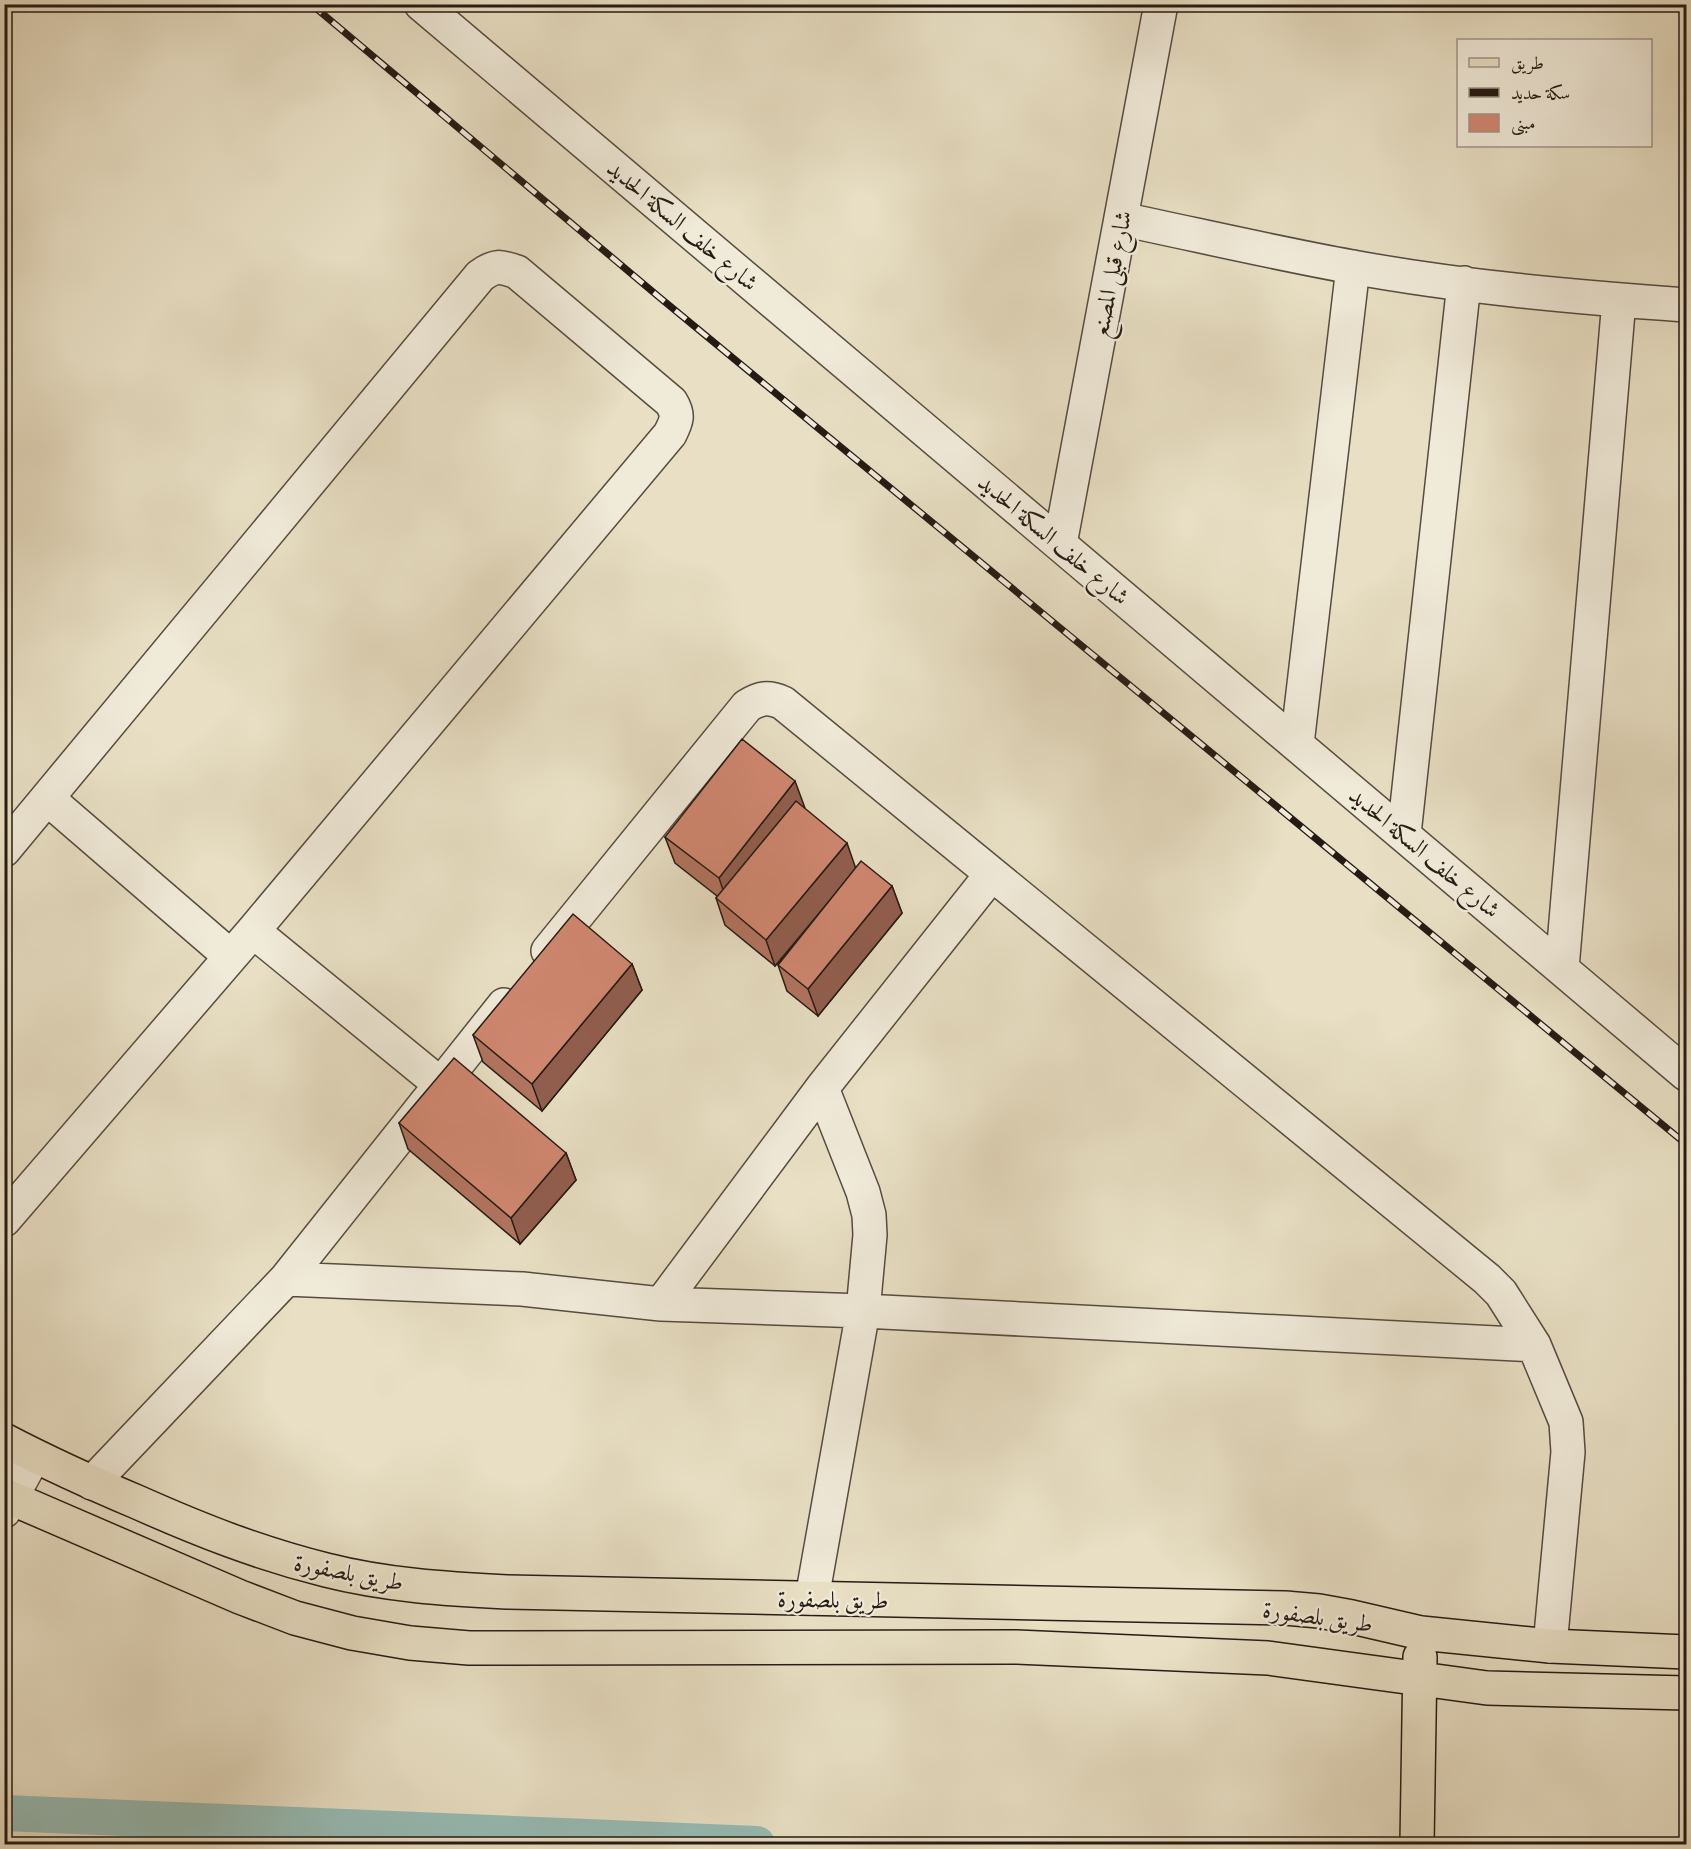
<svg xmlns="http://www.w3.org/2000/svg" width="1691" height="1849" font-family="'EB Garamond',Amiri,serif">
  <rect width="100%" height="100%" fill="#e8dfc4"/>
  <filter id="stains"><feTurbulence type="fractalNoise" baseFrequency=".00333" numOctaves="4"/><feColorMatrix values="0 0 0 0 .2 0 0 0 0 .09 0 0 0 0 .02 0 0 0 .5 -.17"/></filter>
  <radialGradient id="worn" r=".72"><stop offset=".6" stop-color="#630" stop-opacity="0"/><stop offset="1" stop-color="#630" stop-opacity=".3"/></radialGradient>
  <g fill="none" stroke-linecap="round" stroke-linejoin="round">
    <path stroke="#97bcb5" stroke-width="36" d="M4,1813l753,31"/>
    <g stroke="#564c3f" stroke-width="36">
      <path id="minor" d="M421,4l1265,1070
        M1121,219c77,16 154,34 231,48 110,20 223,30 334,38
        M1060,544l101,-540
        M1297,744l56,-477
        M48,799l182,157
        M1404,834l60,-551
        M4,850l476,-574c15,-11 20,-10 37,-4l154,130c8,13 6,18 -1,32l-417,497 -249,289
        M253,931l187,153
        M548,951l199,-245c13,-8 21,-10 36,-3 233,193 469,383 704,576l14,14 33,52 32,77 2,30 -18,194
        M1562,968l57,-668
        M286,1279l236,10 139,15 202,7 671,34
        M661,1304l161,-216 169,-213
        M92,1483l194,-204 218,-274
        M4,1511l30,-55
        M812,1598l51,-287 7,-76 -1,-20 -6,-23 -41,-104"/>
    </g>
    <g stroke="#261b13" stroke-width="36">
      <path id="major" d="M4,1440c44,23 88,43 133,62 63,28 121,51 189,68 59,15 120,19 181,22l778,16 34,3 33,6 69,16 129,13 136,6
        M4,1495l236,102 55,21 57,15 58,10 59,5 547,-1 252,11 219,30 199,5
        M1417,1844l3,-187"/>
    </g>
    <use href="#minor" stroke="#f0ead9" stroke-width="33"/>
    <use href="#major" stroke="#e8dfc4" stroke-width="33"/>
    <g stroke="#261b13" stroke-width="7">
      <path id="rail" d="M311,4l348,293 1027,847"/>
    </g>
    <use href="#rail" stroke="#f0ead9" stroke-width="4.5" stroke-dasharray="14" stroke-linecap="butt"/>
  </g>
  <path fill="#b27460" stroke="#261b13" stroke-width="1.5" d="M804,808l52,60 36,18 10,27 -84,103 -31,-25 -9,-26 25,-31 -28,32 -50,-41 -9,-27 1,-2 -42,-33 -10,-26z
    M632,964l10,26 -100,121 -59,-49 -10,-27z
    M399,1123l167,30 10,27 -56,64 -112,-95z"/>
  <path fill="#915e4e" stroke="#261b13" stroke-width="1.5" d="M795,781l10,27 -77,97 -9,-27z
    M847,843l9,26 -81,97 -9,-26z
    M892,886l10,27 -84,103 -10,-27z
    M632,964l10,26 -100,121 -10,-27z
    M566,1153l10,27 -56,64 -9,-26z"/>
  <path fill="#cf8770" stroke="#261b13" stroke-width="1.5" d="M742,739l53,42 -76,97 -54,-41z
    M796,801l51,42 -81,97 -50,-42z
    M861,861l31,25 -84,103 -30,-24z
    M573,914l59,50 -100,120 -59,-49z
    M454,1058l112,95 -55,65 -112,-95z"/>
  <g text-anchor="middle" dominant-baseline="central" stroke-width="4.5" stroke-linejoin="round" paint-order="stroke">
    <g font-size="24" fill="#261b13" stroke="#f0ead9">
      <text transform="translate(683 225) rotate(40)">شارع خلف السكة الحديد</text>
      <text transform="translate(1111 274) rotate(-79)">شارع قبلى المصنع</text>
      <text transform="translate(1054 539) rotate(40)">شارع خلف السكة الحديد</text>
      <text transform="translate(1425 852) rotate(40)">شارع خلف السكة الحديد</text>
      <text transform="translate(349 1572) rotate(11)">طريق بلصفورة</text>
      <text transform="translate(833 1599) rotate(1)">طريق بلصفورة</text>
      <text transform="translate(1318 1616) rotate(8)">طريق بلصفورة</text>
    </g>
  </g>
  <rect width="1691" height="1849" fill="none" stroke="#e8dfc4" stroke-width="24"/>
  <rect x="6" y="6" width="1679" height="1837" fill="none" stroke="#261b13" stroke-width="3"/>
  <rect x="12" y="12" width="1667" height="1825" fill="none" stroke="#261b13" stroke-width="1.5"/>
  <rect x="1457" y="39" width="195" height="108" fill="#f0ead9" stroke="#9f978a" stroke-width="1.5"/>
  <rect x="1469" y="58" width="30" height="9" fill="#e8dfc4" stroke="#9f978a" stroke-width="1.5"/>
  <text x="1511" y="69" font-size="18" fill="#261b13">طريق</text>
  <rect x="1469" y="88" width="30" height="9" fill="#261b13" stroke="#9f978a" stroke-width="1.5"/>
  <text x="1511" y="99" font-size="18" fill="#261b13">سكة حديد</text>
  <rect x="1469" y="114" width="30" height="18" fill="#cf8770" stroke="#9f978a" stroke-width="1.5"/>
  <text x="1511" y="129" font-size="18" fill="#261b13">مبنى</text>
  <rect width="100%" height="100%" filter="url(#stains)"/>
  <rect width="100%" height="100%" fill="url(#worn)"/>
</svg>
